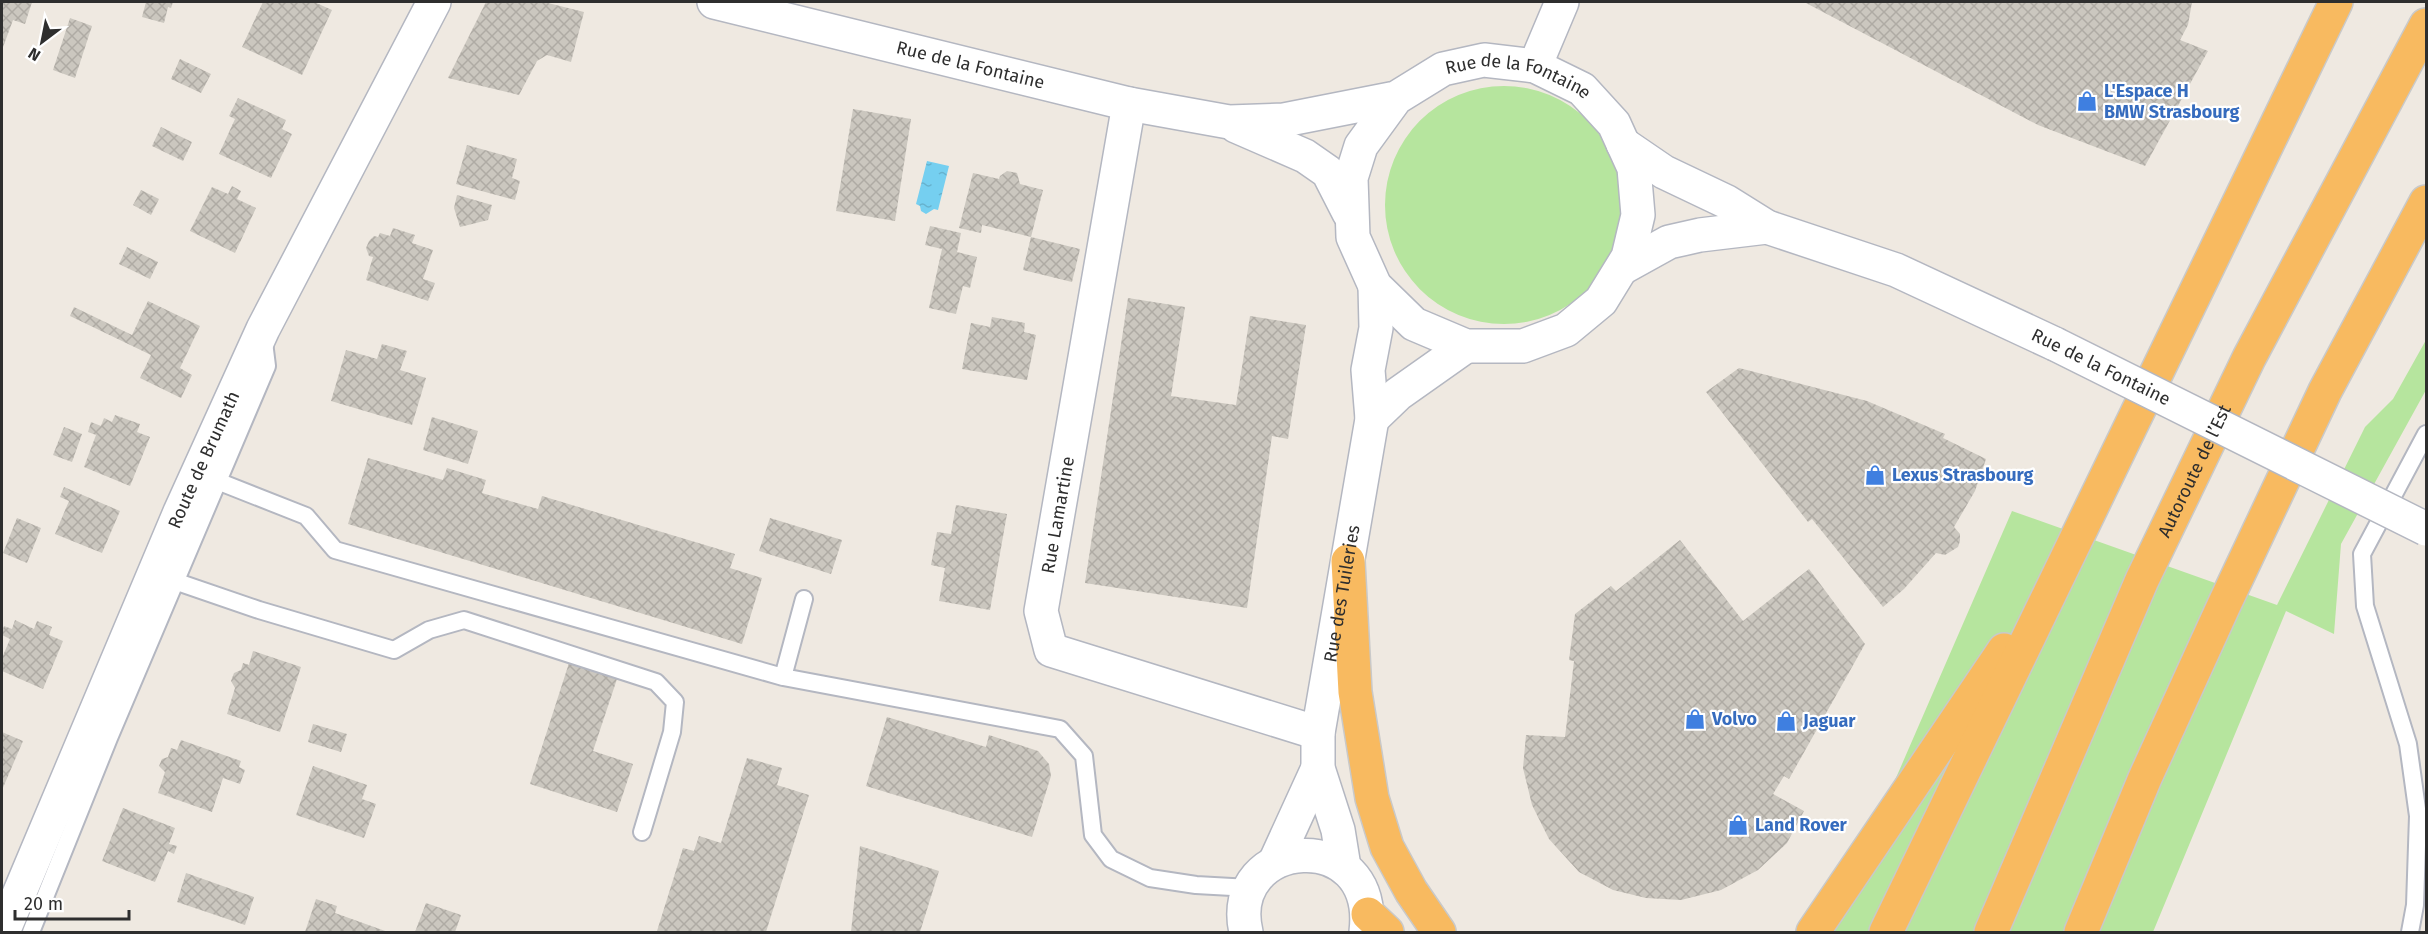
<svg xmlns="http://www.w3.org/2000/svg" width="2428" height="934" font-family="'Fira Sans',sans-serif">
  <defs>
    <pattern id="water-ripples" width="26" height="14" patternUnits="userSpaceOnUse" patternTransform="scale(1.5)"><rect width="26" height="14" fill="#75cff0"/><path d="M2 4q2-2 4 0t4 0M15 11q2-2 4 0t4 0" fill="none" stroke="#66b2ce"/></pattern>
    <pattern id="building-cross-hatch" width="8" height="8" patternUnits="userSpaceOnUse" patternTransform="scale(1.5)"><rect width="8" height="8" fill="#cbc7bf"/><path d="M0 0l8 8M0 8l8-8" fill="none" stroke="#afaba4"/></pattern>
  </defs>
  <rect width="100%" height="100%" fill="#efe9e1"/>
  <path fill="#b6e59e" d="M1385 205a119 119 0 1 1 238 0a119 119 0 1 1-238 0Z
    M2426,340v50l-85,154 -7,90 -48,-23 -133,321h-324l183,-421 265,94 88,-178 28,-28z"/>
  <path fill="url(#water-ripples)" d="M927,161l22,5 -11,44 -4,-1 -8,5 -5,-3 -1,-5 -4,-2z"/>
  <path fill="url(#building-cross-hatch)" d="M2,2h30l-7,22 -12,-4 -11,30z
    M146,2h27l-2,6 -3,-1 -4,16 -22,-6z
    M263,2h51l18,8 -30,65 -60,-28z
    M486,2h58l40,10 -13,50 -24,-7 -10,6 -18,34 -71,-17z
    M1804,2h388l-4,23 -8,15 28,11 -63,115 -107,-41z
    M70,18l22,8 -17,52 -22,-8z
    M180,59l31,15 -10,19 -30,-14z
    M238,98l48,22 -4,9 10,5 -21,44 -52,-24 16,-35 -6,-3z
    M853,109l58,10 -16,102 -59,-10z
    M161,127l31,15 -9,19 -31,-15z
    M467,145l50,14 -5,19 8,3 -5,19 -59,-16z
    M1007,171l10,2 3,11 23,6 -12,47 -49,-12 -1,8 -22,-5 14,-55 26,6 1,-3z
    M232,186l9,5 -4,8 19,9 -21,45 -45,-22 22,-44 16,7z
    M141,190l18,9 -8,16 -18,-10z
    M457,195l35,10 -4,15 -28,7 -6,-19z
    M930,226l31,7 -4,19 20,5 -7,31 -7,-2 -7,28 -27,-6 13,-59 -17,-4z
    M393,228l22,7 -3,8 21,7 -10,29 12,4 -7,18 -62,-21 7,-23 -4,-1 -3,-8 3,-7 5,-5 4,1 2,-4 10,3z
    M1031,237l49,12 -8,33 -49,-12z
    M127,247l31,15 -8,17 -31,-15z
    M1128,298l57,9 -14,89 65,9 14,-89 56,9 -18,114 -16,-3 -25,172 -162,-25z
    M148,301l52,25 -20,42 12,7 -11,23 -41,-20 11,-23 -81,-39 4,-9 58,28z
    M992,317l33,6 -1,9 12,3 -9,45 -65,-11 9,-46 19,4z
    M382,344l25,7 -7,19 26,8 -14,47 -81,-24 15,-51 31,9z
    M1739,368l128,33 78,33 -2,4 43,21 -11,32 -21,36 6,7v7l-2,6 -13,8 -9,-2 -32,36 -21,18 -71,-88 -4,3 -102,-130z
    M115,415l25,9 -3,8 13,5 -20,49 -46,-19 12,-32 -8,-3 3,-10 10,4 3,-8 8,4z
    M432,417l46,14 -10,33 -45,-14z
    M64,427l18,7 -10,28 -19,-7z
    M368,458l75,22 4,-12 39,12 -4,13 56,16 4,-13 193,58 -5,14 32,10 -20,66 -394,-120z
    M64,487l56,24 -18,42 -47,-19 14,-33 -9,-4z
    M956,505l51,9 -17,96 -51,-9 6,-33 -14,-3 3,-16 3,-17 14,2z
    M17,518l24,10 -14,35 -24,-10z
    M770,518l72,22 -11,34 -72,-23z
    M1680,540l63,81 66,-52 56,75 -76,135 -5,-3 -11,18 31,17 -17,32 -29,27 -37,20 -40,10 -35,-2 -33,-8 -34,-18 -30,-33 -17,-34 -9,-37 3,-33 39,2 9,-76 -5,-1 6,-46 36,-28 5,5z
    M15,620l19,9 3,-8 15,6 -3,8 14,6 -20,48 -41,-18v-13l8,-19 -8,-4v-3l2,-6 8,3z
    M253,651l48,16 -21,65 -53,-18 8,-26 -4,-7 3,-8 7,-3 2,-7 6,2z
    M569,663l48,16 -24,72 40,13 -16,48 -87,-28z
    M887,717l99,30 3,-12 49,16 11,13 2,12 -19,61 -166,-51z
    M313,724l34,10 -6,18 -33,-10z
    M2,732l21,9 -21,49z
    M181,740l60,21 -2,6 6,3 -5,14 -17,-6 -11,34 -54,-19 7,-21 -6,-6 3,-7 6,-2 3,-9 6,2z
    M747,758l35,10 -5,17 32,10 -43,137 -109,-1 26,-83 11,3 5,-15 22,7z
    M313,766l54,19 -5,14 14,5 -12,34 -68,-23z
    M123,808l52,20 -6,16 8,2 -3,8 -6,-3 -13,31 -53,-21z
    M860,846l79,25 -19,61h-69z
    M186,873l68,24 -9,28 -68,-23z
    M316,899l21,7 -2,7 53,19h-83z
    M426,903l35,12 -6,17h-40z"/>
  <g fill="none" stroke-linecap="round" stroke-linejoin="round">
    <g stroke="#b4b7c1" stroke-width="20">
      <path id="service" d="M197,473l109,43 29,34 448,127 21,-78
        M154,574l105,36 135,40 35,-20 35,-10 192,62 19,20 -3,30 -30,100
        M783,677l277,52 24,27 9,79 18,24 39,19 46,7 54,3
        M31,932l78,-194 158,-372 -3,-24
        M2410,932l5,-27 3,-89 -10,-72 -43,-138 -3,-52 64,-120"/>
    </g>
    <g stroke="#b4b7c1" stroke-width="36">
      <path id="minor" d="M1129,104l-88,507 10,39 267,83"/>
    </g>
    <g stroke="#b4b7c1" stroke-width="36">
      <g id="tertiary">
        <path id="s1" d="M714,2l415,102 100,18 55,-2 112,-22 47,-29 41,-9 51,6 47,23 32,35 20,44 4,47 -10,42 -27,44 -35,29 -43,16h-57l-52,-22 -39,-38 -22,-49 -2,-59 10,-32 35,-48"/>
        <path d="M1535,66l27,-64"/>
        <path d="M1236,126l69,30 23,16 21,41"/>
        <path d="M1623,144l41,28 63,30 40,25 129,43 159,74"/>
        <path d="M1622,268l47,-26 31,-7 67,-8"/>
        <path d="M1372,419l26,-25 68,-48"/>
        <path d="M1275,862l43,-94"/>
        <path id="s2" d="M1344,867l-6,-37 -20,-62v-35l54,-314 -4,-49 8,-42 -1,-42"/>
        <path d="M1246,932c-22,-95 133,-109 120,0"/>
      </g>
    </g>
    <g stroke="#b4b7c1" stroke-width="36">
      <g id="secondary">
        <path id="s3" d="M3,932l177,-420 83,-183 171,-327"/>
      </g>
    </g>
    <g stroke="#c9c9c9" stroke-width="36">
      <g id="trunk">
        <path d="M1348,561l7,131 17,106 15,49 24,44 28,41"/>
        <path d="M1368,914l19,18"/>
        <path d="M1813,932l191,-282"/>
        <path d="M1886,932l450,-930"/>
        <path id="s4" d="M1991,932l151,-352 107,-222 177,-333"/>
        <path d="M2081,932l64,-154 79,-173 101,-214 101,-189"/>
      </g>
    </g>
    <use href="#service" stroke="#fff" stroke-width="16"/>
    <use href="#minor" stroke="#fff" stroke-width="33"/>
    <use href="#tertiary" stroke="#fff" stroke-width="33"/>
    <use href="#secondary" stroke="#fff" stroke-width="33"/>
    <use href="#trunk" stroke="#f8ba60" stroke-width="33"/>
    <g stroke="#b4b7c1" stroke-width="36" stroke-linecap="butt">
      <path id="tertiary-bridge" d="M2055,344l371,185"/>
    </g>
    <use href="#tertiary-bridge" stroke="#fff" stroke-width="33"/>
  </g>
  <defs>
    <g id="shop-bare" transform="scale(1.62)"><path d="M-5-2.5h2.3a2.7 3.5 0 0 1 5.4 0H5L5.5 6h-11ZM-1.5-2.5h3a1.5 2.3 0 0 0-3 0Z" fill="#3f7fe0" stroke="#fff" stroke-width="2.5" paint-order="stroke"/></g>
  </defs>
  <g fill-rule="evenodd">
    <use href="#shop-bare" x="2087" y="101"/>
    <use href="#shop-bare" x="1875" y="475"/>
    <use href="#shop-bare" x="1695" y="719"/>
    <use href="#shop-bare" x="1786" y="721"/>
    <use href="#shop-bare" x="1738" y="825"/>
  </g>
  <g text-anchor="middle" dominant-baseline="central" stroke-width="4.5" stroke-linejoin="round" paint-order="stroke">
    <g font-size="18" fill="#2e2e2e" stroke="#fff">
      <text stroke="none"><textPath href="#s1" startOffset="264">Rue de la Fontaine</textPath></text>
      <text stroke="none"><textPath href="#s1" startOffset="832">Rue de la Fontaine</textPath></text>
      <text transform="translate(2101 367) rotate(26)">Rue de la Fontaine</text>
      <text stroke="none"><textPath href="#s3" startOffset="513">Route de Brumath</textPath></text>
      <text stroke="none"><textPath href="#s4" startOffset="504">Autoroute de l’Est</textPath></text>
      <text transform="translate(1058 515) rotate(-80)">Rue Lamartine</text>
      <text stroke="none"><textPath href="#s2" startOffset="279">Rue des Tuileries</textPath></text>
    </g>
    <g font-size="18" font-weight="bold" fill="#366cbe" stroke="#fff" text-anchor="start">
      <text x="2104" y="91">L'Espace H<tspan x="2104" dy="21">BMW Strasbourg</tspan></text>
      <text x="1892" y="475">Lexus Strasbourg</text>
      <text x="1712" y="719">Volvo</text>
      <text x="1803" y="721">Jaguar</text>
      <text x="1755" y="825">Land Rover</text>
    </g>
  </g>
  <rect width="2428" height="934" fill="none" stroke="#2e2e2e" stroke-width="6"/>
  <g transform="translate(42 42) rotate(212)" stroke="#ffffff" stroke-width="4.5" paint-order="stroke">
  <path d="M0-4.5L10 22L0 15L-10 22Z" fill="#2e2e2e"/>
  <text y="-9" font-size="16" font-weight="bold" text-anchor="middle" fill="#2e2e2e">N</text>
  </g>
  <path d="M15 910v9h114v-9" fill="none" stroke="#2e2e2e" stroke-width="3"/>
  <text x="24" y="910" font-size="18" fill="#2e2e2e" stroke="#ffffff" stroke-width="4.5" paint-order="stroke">20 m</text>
</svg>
